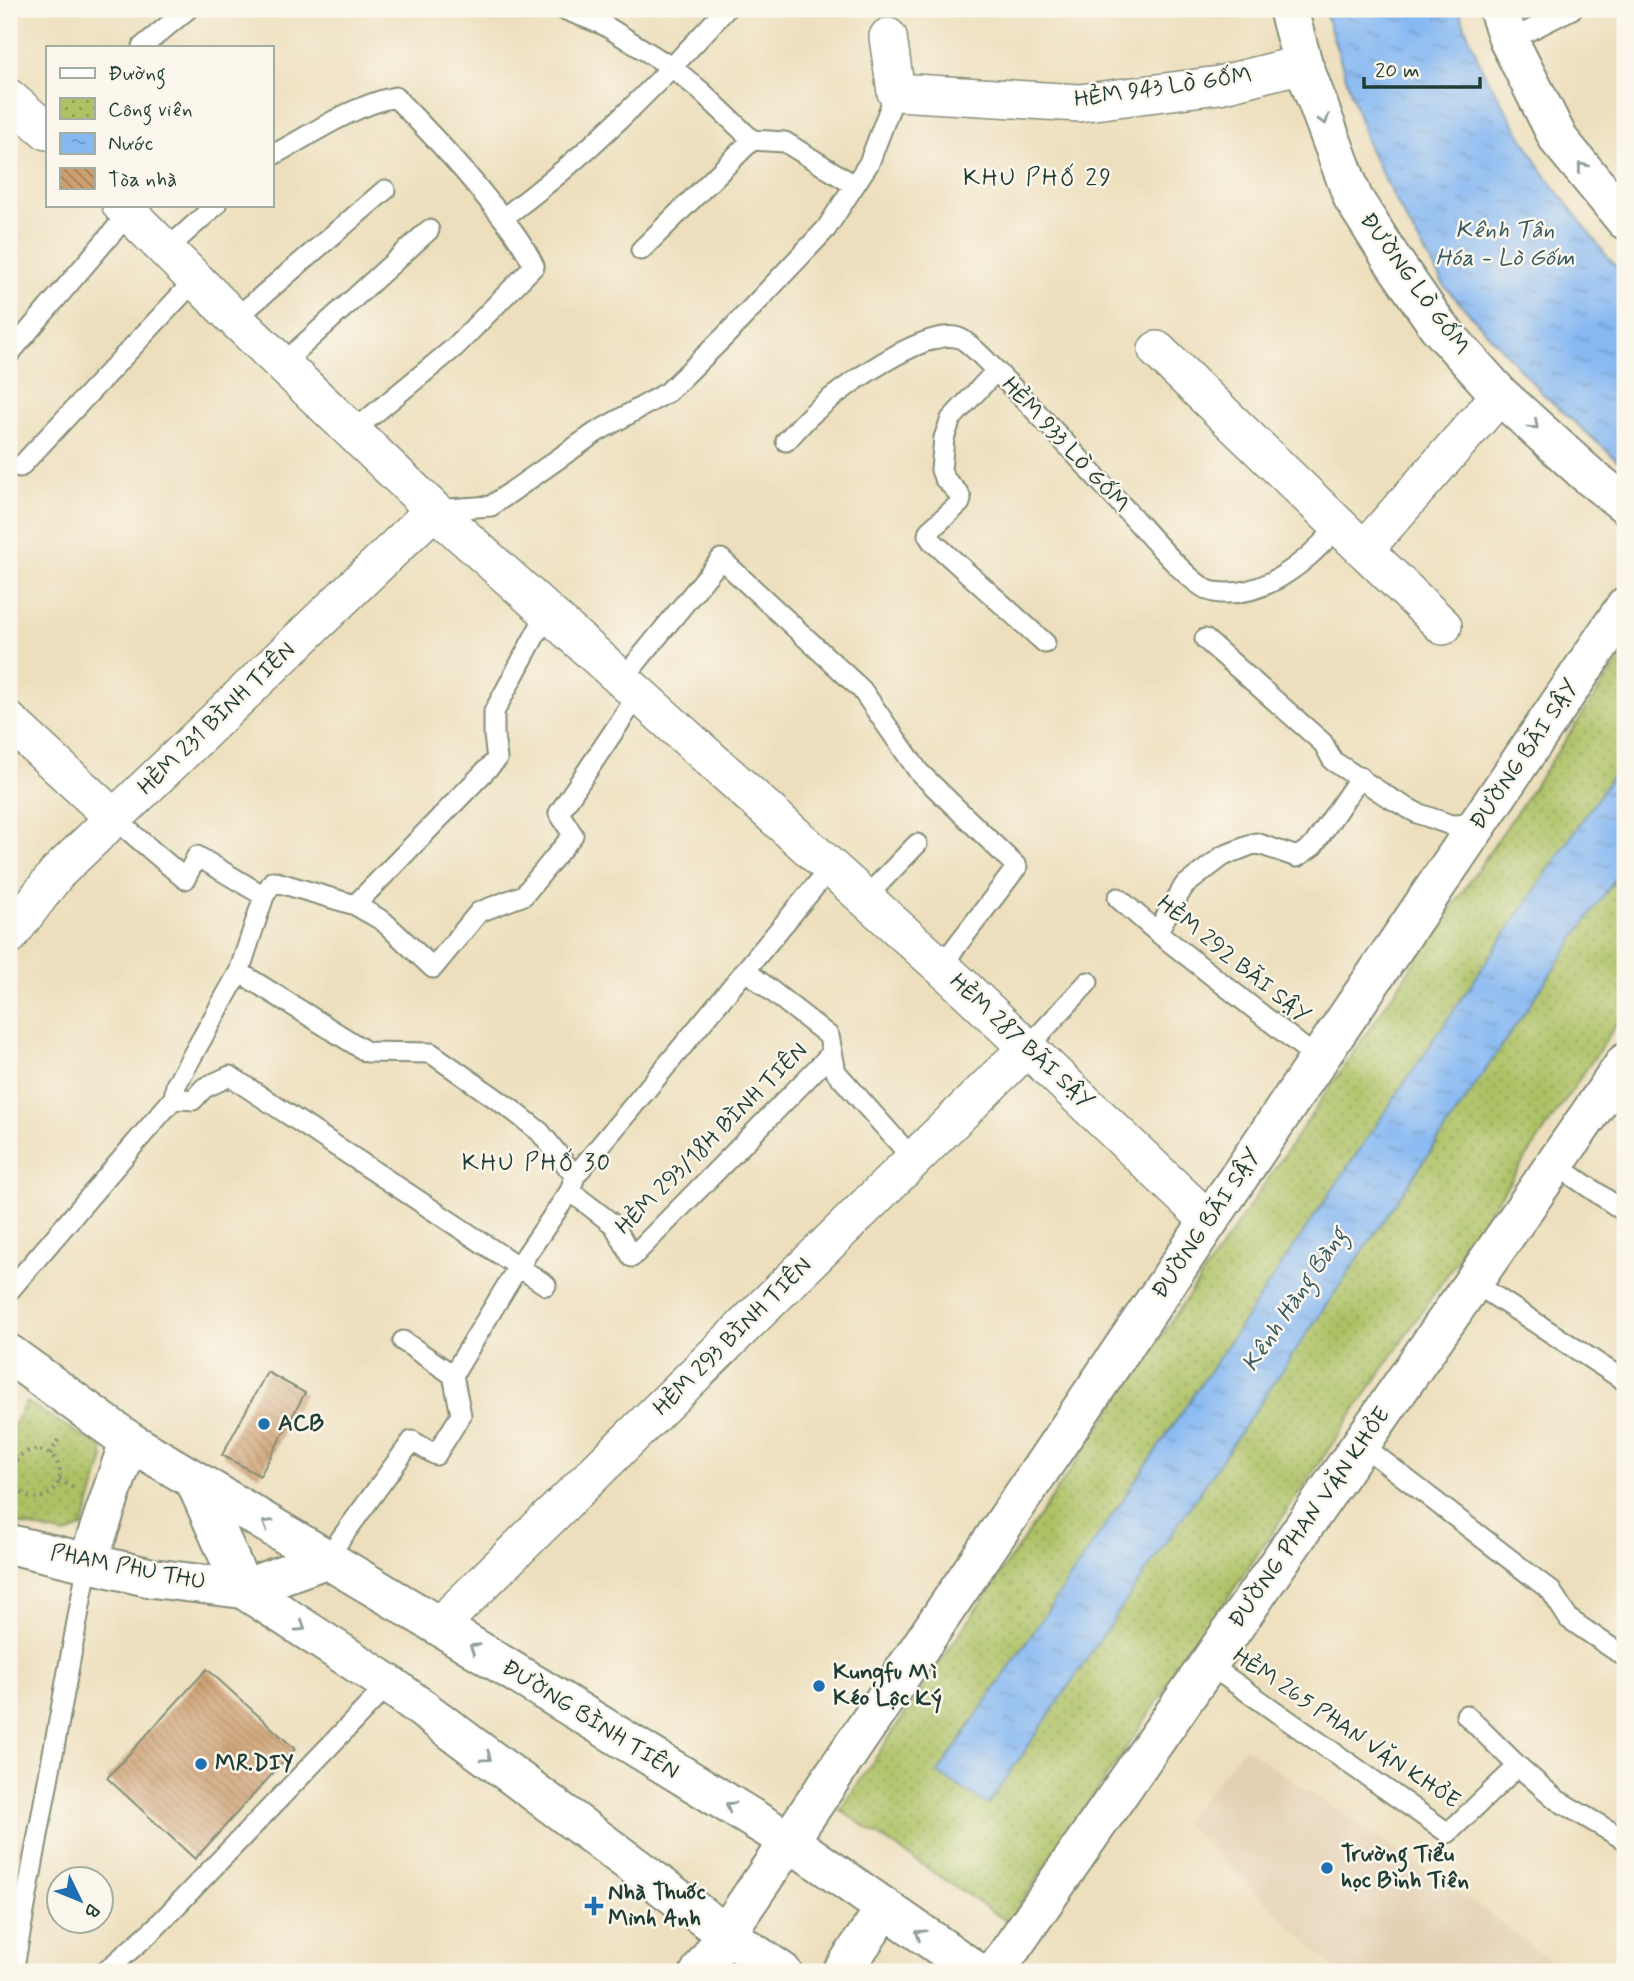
<svg xmlns="http://www.w3.org/2000/svg" width="1634" height="1981" font-family="Mynerve,sans-serif">
  <defs>
    <pattern id="park-dots" width="8" height="8" patternUnits="userSpaceOnUse" patternTransform="scale(1.75)"><rect width="8" height="8" fill="#adc165"/><path d="M2 2h.1M6 6h.1" fill="none" stroke="#8c9e54" stroke-width="1.8" stroke-linecap="round"/></pattern>
    <pattern id="water-ripples" width="26" height="14" patternUnits="userSpaceOnUse" patternTransform="scale(1.75)"><rect width="26" height="14" fill="#86b8f2"/><path d="M2 4q2-2 4 0t4 0M15 11q2-2 4 0t4 0" fill="none" stroke="#6d97c5"/></pattern>
    <pattern id="building-back-hatch" width="6" height="6" patternUnits="userSpaceOnUse" patternTransform="scale(1.75)"><rect width="6" height="6" fill="#cd9e6f"/><path d="M-1 5l2 2M0 0l6 6M5-1l2 2" fill="none" stroke="#a6825c"/></pattern>
  </defs>
  <rect width="100%" height="100%" fill="#fbf7ec"/>
  <filter id="ink" filterUnits="userSpaceOnUse"><feTurbulence type="fractalNoise" baseFrequency=".0143" numOctaves="2"/><feDisplacementMap in="SourceGraphic" scale="14" xChannelSelector="R" yChannelSelector="G"/><feConvolveMatrix kernelMatrix="1 2 1 2 8 2 1 2 1" color-interpolation-filters="sRGB"/></filter>
  <filter id="wash" filterUnits="userSpaceOnUse"><feTurbulence type="fractalNoise" baseFrequency=".00686" numOctaves="4" result="noise"/><feDisplacementMap in="SourceGraphic" scale="28" xChannelSelector="R" yChannelSelector="G"/><feGaussianBlur stdDeviation="1.57" result="paint"/><feColorMatrix in="noise" values="0 0 0 0 0 0 0 0 0 0 0 0 0 0 0 0 0 1.4 0 .05"/><feComposite in="paint" operator="in"/></filter>
  <g filter="url(#wash)">
    <rect width="100%" height="100%" fill="#eddfbd"/>
    <path fill="#e4d1b5" d="M1244,1747l246,167 73,58h-225l-155,-150z"/>
    <path fill="url(#park-dots)" stroke="#667f4c" stroke-width="2" d="M1625,652v360l-617,910 -168,-112z
      M26,1402l76,46 2,10 -21,69 -18,8 -56,-13v-88z"/>
    <path fill="url(#water-ripples)" stroke="#527a93" stroke-width="2" d="M1324,9h134l25,62 60,101 67,88 15,16v191l-82,-73 -98,-107 -41,-71 -35,-67z
      M1625,757v107l-637,941 -50,-32z"/>
    <g id="blocks">
      <path fill="url(#building-back-hatch)" d="M267,1372l38,21 -45,83 -38,-21z
        M207,1669l88,80 -100,110 -88,-81z"/>
    </g>
  </g>
  <g filter="url(#ink)">
    <use href="#blocks" fill-opacity="0" stroke="#868e78" stroke-width="2"/>
    <g fill="none" stroke-linecap="round" stroke-linejoin="round">
      <g stroke="#868e78" stroke-width="23">
        <path id="lane" d="M563,9l41,16 69,43 29,24 50,48 33,2 69,43
          M1509,41l63,-32
          M142,47l46,-38
          M271,156c40,-21 80,-50 124,-59 31,32 61,63 89,98 19,23 37,44 50,71l-79,81 -103,85
          M503,218c84,-62 153,-132 223,-209
          M166,250l50,-45
          M641,250l111,-110
          M235,319l150,-129
          M9,354l120,-141
          M282,364l147,-134
          M996,371l-45,48 -7,19 -3,32 3,8 15,16 2,5 -1,4 -31,28 -1,4 4,6 113,102
          M786,441c9,-9 17,-19 26,-27 25,-23 114,-88 147,-76 10,3 38,34 47,43 43,42 82,88 123,132 16,17 64,76 85,79 50,8 95,-32 125,-67
          M20,467l176,-188
          M434,510l57,-4 104,-73 73,-41 58,-57 100,-106 43,-66 27,-71
          M1205,639l118,104 10,18 55,36 29,16 34,12 27,-1
          M622,680l99,-121 141,131 57,82 98,95 -76,99
          M114,818l71,61 12,-23 67,40
          M865,898l52,-54
          M1118,898l39,34 162,128
          M355,905l28,16 50,47 46,-56 45,-17 49,-60 -14,-22 79,-118
          M1157,932l27,-46 39,-30 33,-13 41,14 16,-11 47,-69
          M745,970l84,66 7,36 77,87
          M239,972l128,80 64,1 84,59 25,20 35,44 -5,15 -52,76 -65,108 8,40 -25,40 -24,-14 -86,118
          M1027,1048l61,-66
          M174,1098l19,2 11,-12 26,-12 316,209
          M1555,1164l70,48
          M575,1176l256,-309
          M570,1191l44,34 18,32 200,-204
          M1473,1282l152,99
          M9,1291l165,-193 2,-13 63,-113 25,-76 9,-15 82,24 142,-146 -3,-24v-23l53,-99
          M403,1341l50,34
          M1361,1444l190,147 18,28 56,38
          M1208,1664l240,169 70,-67 39,34 68,40
          M1466,1715l52,51
          M13,1972l75,-410
          M105,1972l49,-43 235,-245"/>
      </g>
      <g stroke="#868e78" stroke-width="40">
        <path id="street" d="M888,37l8,55 183,11 140,-18 84,-21
          M9,98l38,33
          M121,205l114,114 199,191 524,472 251,239
          M1157,350l286,276
          M1364,550l136,-155
          M9,721l105,97
          M9,936l48,-63 377,-363
          M439,1626l588,-578"/>
      </g>
      <g stroke="#868e78" stroke-width="42">
        <path id="secondary" d="M1288,9l15,55 50,134 38,60 47,68 62,69 88,80 37,29
          M1498,9l11,32 50,99 66,80
          M9,1354l120,87 310,185 350,215 188,131
          M195,1481l48,108 146,95 337,250 56,38
          M9,1544l143,34 91,11 83,-30
          M88,1562l41,-121
          M700,1972l925,-1365
          M842,1972l43,-63
          M995,1972l630,-909"/>
      </g>
      <path stroke="#868e78" stroke-width="4.5" stroke-dasharray="2 5" stroke-linecap="butt" d="M12 1474a24 24 0 1 1 48 0a24 24 0 1 1-48 0Z
        M50,1454l10,-17
        M59,1480l15,8"/>
      <use href="#lane" stroke="#fff" stroke-width="19"/>
      <use href="#street" stroke="#fff" stroke-width="37"/>
      <use href="#secondary" stroke="#fff" stroke-width="38"/>
    </g>
    <defs><path id="oneway-chevron" d="M-2-3.5L2.5 0L-2 3.5" fill="none" stroke-width="1.6" stroke-linecap="round" stroke-linejoin="round" transform="scale(1.75)"/></defs>
    <g stroke="#8f9e9a">
      <use href="#oneway-chevron" transform="translate(1324 120) rotate(70)"/>
      <use href="#oneway-chevron" transform="translate(1582 167) rotate(-129)"/>
      <use href="#oneway-chevron" transform="translate(1534 425) rotate(42)"/>
      <use href="#oneway-chevron" transform="translate(267 1524) rotate(-149)"/>
      <use href="#oneway-chevron" transform="translate(301 1627) rotate(33)"/>
      <use href="#oneway-chevron" transform="translate(474 1648) rotate(-148)"/>
      <use href="#oneway-chevron" transform="translate(487 1757) rotate(37)"/>
      <use href="#oneway-chevron" transform="translate(730 1806) rotate(-149)"/>
      <use href="#oneway-chevron" transform="translate(920 1934) rotate(-146)"/>
    </g>
  </g>
  <g fill="#1f6fb2" stroke="#fbf7ec" stroke-width="2.5">
    <circle cx="264" cy="1424" r="7"/>
    <circle cx="819" cy="1686" r="7"/>
    <circle cx="201" cy="1764" r="7"/>
    <circle cx="1327" cy="1868" r="7"/>
    <path d="M590.5 1895.5h7v7h7v7h-7v7h-7v-7h-7v-7h7z"/>
  </g>
  <g text-anchor="middle" dominant-baseline="central" stroke-width="5" stroke-linejoin="round" paint-order="stroke">
    <g font-size="23" fill="#1f3d34" stroke="#fbf7ec">
      <text transform="translate(1163 88) rotate(-8)">HẺM 943 LÒ GỐM</text>
      <text transform="translate(1414 284) rotate(54)">ĐƯỜNG LÒ GỐM</text>
      <text transform="translate(1065 445) rotate(47)">HẺM 933 LÒ GỐM</text>
      <text transform="translate(217 719) rotate(-44)">HẺM 231 BÌNH TIÊN</text>
      <text transform="translate(1525 755) rotate(-56)">ĐƯỜNG BÃI SẬY</text>
      <text transform="translate(1233 960) rotate(39)">HẺM 292 BÃI SẬY</text>
      <text transform="translate(1021 1042) rotate(43)">HẺM 287 BÃI SẬY</text>
      <text transform="translate(712 1139) rotate(-45)">HẺM 293/18H BÌNH TIÊN</text>
      <text transform="translate(1207 1224) rotate(-56)">ĐƯỜNG BÃI SẬY</text>
      <text transform="translate(733 1337) rotate(-45)">HẺM 293 BÌNH TIÊN</text>
      <text transform="translate(1310 1518) rotate(-55)">ĐƯỜNG PHAN VĂN KHỎE</text>
      <text transform="translate(128 1568) rotate(11)">PHAM PHU THU</text>
      <text transform="translate(590 1720) rotate(32)">ĐƯỜNG BÌNH TIÊN</text>
      <text transform="translate(1346 1729) rotate(34)">HẺM 265 PHAN VĂN KHỎE</text>
    </g>
    <g font-size="23" font-weight="bold" fill="#1f3d34" stroke="#fbf7ec" text-anchor="start">
      <text x="278" y="1424">ACB</text>
      <text x="833" y="1673">Kungfu Mì<tspan x="833" dy="26">Kéo Lộc Ký</tspan></text>
      <text x="215" y="1764">MR.DIY</text>
      <text x="1341" y="1855">Trường Tiểu<tspan x="1341" dy="26">học Bình Tiên</tspan></text>
      <text x="608" y="1893">Nhà Thuốc<tspan x="608" dy="26">Minh Anh</tspan></text>
    </g>
    <g font-size="24" letter-spacing="2" fill="#1f3d34" stroke="#fbf7ec">
      <text x="1038" y="178">KHU PHỐ 29</text>
      <text x="537" y="1163">KHU PHỐ 30</text>
    </g>
    <g font-size="24" font-style="italic" fill="#395c64" stroke="#fbf7ec">
      <text x="1505" y="230">Kênh Tân<tspan x="1505" dy="28">Hóa - Lò Gốm</tspan></text>
      <text transform="translate(1295 1300) rotate(-56)">Kênh Hàng Bàng</text>
    </g>
  </g>
  <rect width="1634" height="1981" fill="none" stroke="#fbf7ec" stroke-width="35"/>
  <rect x="46" y="46" width="228" height="161" fill="#fbf7ec" stroke="#a3ada2" stroke-width="2"/>
  <rect x="60" y="68" width="35" height="10" fill="#ffffff" stroke="#a3ada2" stroke-width="2"/>
  <text x="108" y="80" font-size="21" fill="#1f3d34">Đường</text>
  <rect x="60" y="98" width="35" height="21" fill="url(#park-dots)" stroke="#a3ada2" stroke-width="2"/>
  <text x="108" y="116" font-size="21" fill="#1f3d34">Công viên</text>
  <rect x="60" y="133" width="35" height="21" fill="url(#water-ripples)" stroke="#a3ada2" stroke-width="2"/>
  <text x="108" y="150" font-size="21" fill="#1f3d34">Nước</text>
  <rect x="60" y="168" width="35" height="21" fill="url(#building-back-hatch)" stroke="#a3ada2" stroke-width="2"/>
  <text x="108" y="186" font-size="21" fill="#1f3d34">Tòa nhà</text>
  <g transform="translate(80 1900) rotate(133)"><circle r="33" fill="#fbf7ec" stroke="#a3ada2" stroke-width="2"/>
  <path d="M0-5L12 26L0 18L-12 26Z" fill="#1f6fb2"/>
  <text y="-10" font-size="19" font-weight="bold" text-anchor="middle" fill="#1f3d34">B</text>
  </g>
  <path d="M1364 77v10h116v-10" fill="none" stroke="#1f3d34" stroke-width="3.5"/>
  <text x="1375" y="77" font-size="21" fill="#1f3d34" stroke="#fbf7ec" stroke-width="5" paint-order="stroke">20 m</text>
</svg>
